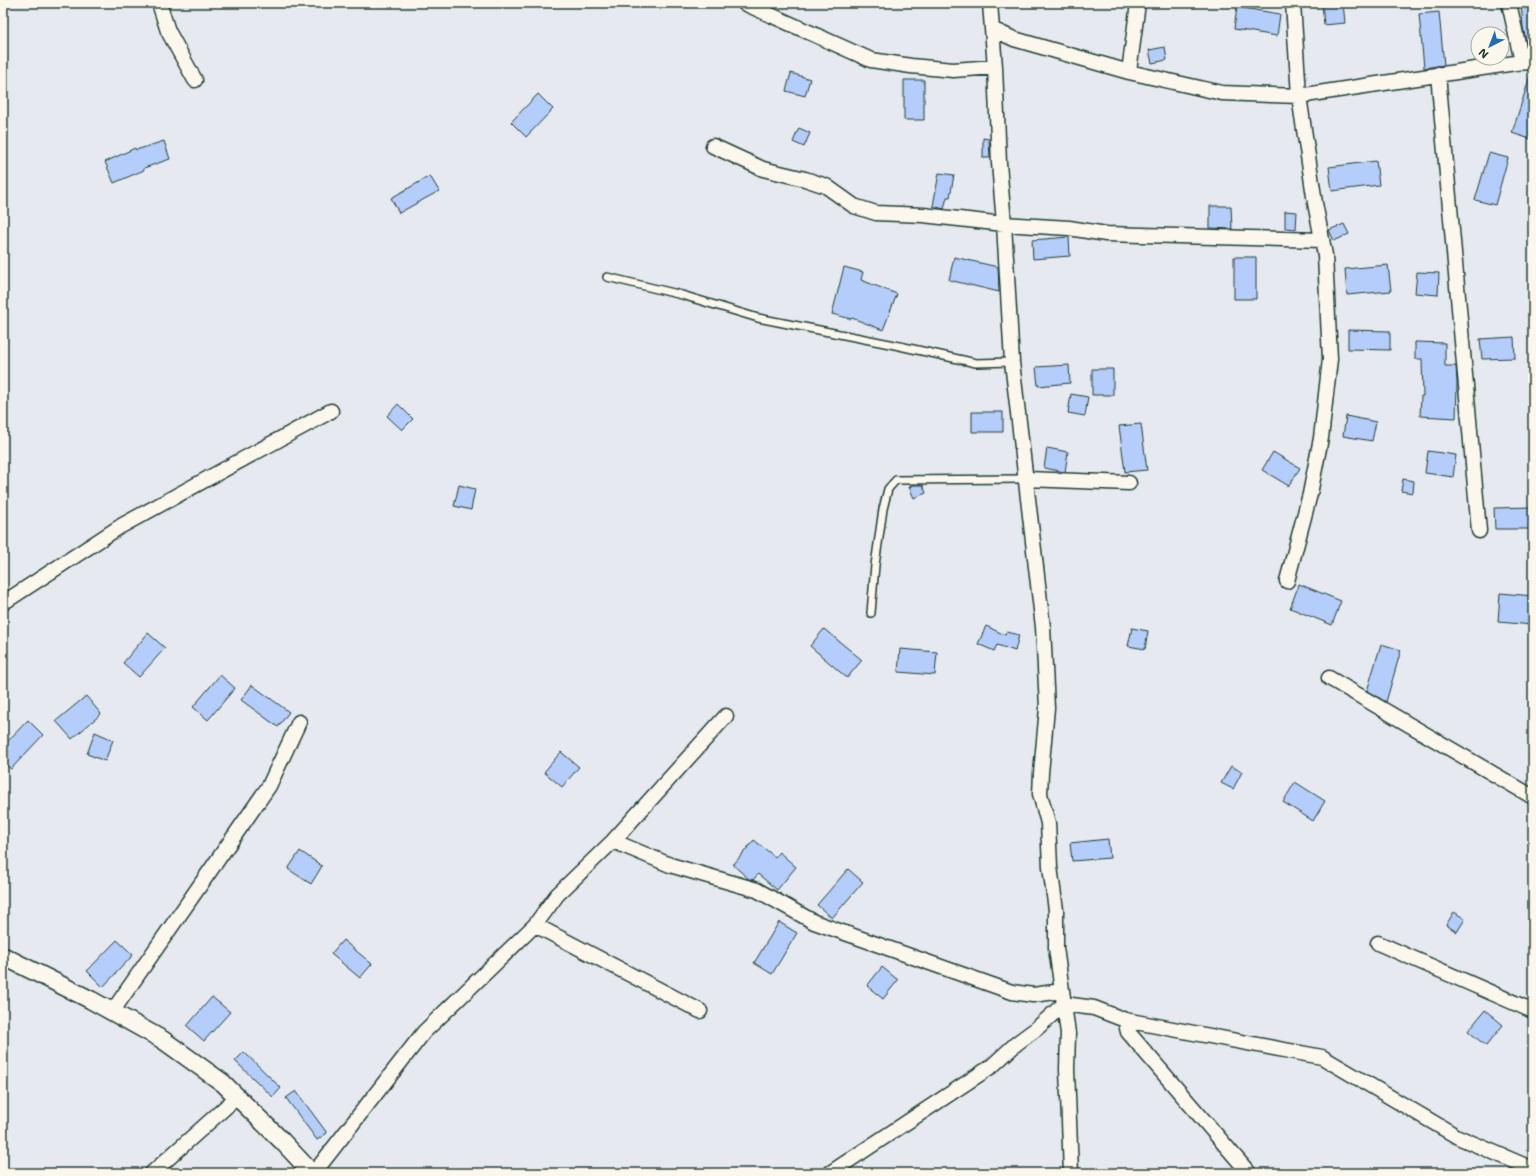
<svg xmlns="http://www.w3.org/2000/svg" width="1536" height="1176" font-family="'Shantell Sans',sans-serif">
  <rect width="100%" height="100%" fill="#e6eaf0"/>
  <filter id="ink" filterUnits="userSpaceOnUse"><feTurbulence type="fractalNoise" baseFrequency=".025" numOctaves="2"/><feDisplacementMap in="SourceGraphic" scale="8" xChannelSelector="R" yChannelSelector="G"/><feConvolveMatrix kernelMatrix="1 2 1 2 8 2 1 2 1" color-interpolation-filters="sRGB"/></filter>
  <g filter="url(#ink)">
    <path fill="#b4cdfb" stroke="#1f3d34" d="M1322,3h21l2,20 -21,2z
      M1521,3h12v50h-4l-6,-26z
      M1237,7l43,7 -3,22 -43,-7z
      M1439,12l5,53 -20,3 -5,-54z
      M1165,47l2,13 -15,3 -3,-13z
      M791,73l19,6 -5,17 -19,-5z
      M1531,73h2v58l-3,8 -18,-6z
      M904,80h20v40h-20z
      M538,94l15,15 -27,28 -15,-15z
      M799,128l11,5 -6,14 -11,-5z
      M983,138l6,1 1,19h-7z
      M164,141l6,18 -26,9v2l-30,13 -9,-21 30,-14 1,2z
      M1489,153l19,5 -13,47 -20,-5z
      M1376,161l3,24 -47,6 -3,-24z
      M939,173l15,2 -4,22h-3l-3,12 -11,-3z
      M430,176l9,15 -40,22 -8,-15z
      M1210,206h21l1,23 -22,-1z
      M1285,211l12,1 -1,17 -11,-1z
      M1344,224l5,10 -15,7 -5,-11z
      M1069,237l1,19 -37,3 -1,-19z
      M954,257l44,10 1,25 -50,-12z
      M1234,257h22v42h-22z
      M1388,265l3,26 -44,4 -2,-26z
      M844,267l19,5 -2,8 36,14 -14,36 -31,-12 -1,1 -19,-5z
      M1417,272l22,1 -1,22 -23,-2z
      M1348,330l42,1v19l-42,-1z
      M1514,337l1,21 -33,1 -2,-20z
      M1415,342l30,1v23h11l1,17 -1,35 -36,-2 1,-20h2l-1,-37h-7z
      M1069,365l1,18 -32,3 -2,-19z
      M1092,369h21v26h-21z
      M1071,394l17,3 -3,19 -17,-3z
      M398,404l15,15 -11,11 -15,-14z
      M972,412h31v20h-31z
      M1346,416l30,6 -4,19 -29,-5z
      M1141,424l6,46 -22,2 -6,-46z
      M1047,448l21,4 -3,20 -21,-4z
      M1428,451l28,4 -3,22 -28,-4z
      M1273,452l27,16 -11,18 -27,-16z
      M1403,479l11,2 -1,12 -12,-2z
      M459,485l16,4 -4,21 -17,-4z
      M914,485h9l3,8 -12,5 -5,-11z
      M1533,507v22h-38l-1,-21z
      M1299,584l42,17 -9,24 -42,-17z
      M1500,593l33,3v29l-35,-3z
      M986,626l19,9 1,-3 13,3 -4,16 -18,-6 -3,6 -16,-7z
      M1132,628l16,3 -3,18 -17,-3z
      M824,629l38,31 -15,18 -37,-32z
      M148,633l17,15 -26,29 -16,-14z
      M1381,644l20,6 -15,52 -19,-11z
      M900,649l37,3 -2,23 -37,-3z
      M220,675l15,13 -27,32 -15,-13z
      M252,685l37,27 -11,15 -37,-27z
      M86,696l15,18 -29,25 -16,-18z
      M28,720l15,15 -32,34 -8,-7v-16z
      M95,732l18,8 -8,21 -18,-7z
      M561,752l18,15 -17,20 -18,-15z
      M1231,766l11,6 -9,17 -12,-6z
      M1295,782l30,19 -12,20 -30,-19z
      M1108,839l2,19 -38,3 -2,-18z
      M754,840l21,17 4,-5 17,15 -19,23 -19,-16 -5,6 -4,-1 -16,-14z
      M300,851l22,15 -11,18 -23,-15z
      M848,869l15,13 -31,36 -15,-13z
      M1454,912l11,7 -8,13 -11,-7z
      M779,922l18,11 -25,41 -18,-11z
      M117,940l16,15 -30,32 -16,-16z
      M343,940l29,24 -12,14 -29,-24z
      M882,967l16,13 -15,19 -16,-13z
      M212,997l18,15 -26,29 -17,-15z
      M1485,1010l18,15 -17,21 -18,-15z
      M244,1052l37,36 -8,9 -38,-36z
      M296,1091l31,42 -10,7 -31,-42z"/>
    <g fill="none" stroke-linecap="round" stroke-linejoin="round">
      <g stroke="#1f3d34" stroke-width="10">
        <path id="service" d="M607,277l75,18 76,23 137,27 81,18 36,-1
          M871,613l4,-48 8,-56 5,-20 8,-9 131,-1"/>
      </g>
      <g stroke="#1f3d34" stroke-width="17">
        <path id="minor" d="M159,3l9,28 27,49
          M744,3l127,57 40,6 42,4 42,-3
          M990,3l5,64 4,96 5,61 8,138 31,265 4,81 -6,65 -1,21 8,29 2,44 6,43v38l12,85 -1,36 4,104
          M1509,3l13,59
          M992,29l22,10 115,33 93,21 77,3 216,-33 18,-1
          M1129,72l9,-69
          M1438,74l41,457
          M713,146l50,23 42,10 21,7 28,20 22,7 47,2 81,9 65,4 37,6 216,6
          M1027,479l102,4
          M1287,581l23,-87 11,-56 9,-79 -5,-104 -10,-52 -16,-107 -6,-93
          M3,603l118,-77 210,-115
          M1329,678l204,119
          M613,841l57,24 87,25 57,32 198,70 21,3 29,-4
          M535,925l165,86
          M1378,943l155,68
          M112,1012l157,-226 30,-64
          M1125,1020l3,12 121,141
          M152,1173l85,-76
          M314,1173l110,-141 111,-107 22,-30 56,-54 113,-125
          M830,1173l162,-107 25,-23 19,-14 28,-25 30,4 31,12 197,37 136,80 75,32"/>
      </g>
      <g stroke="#1f3d34" stroke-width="20">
        <path id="tertiary" d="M3,956l88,44 72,40 60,43 59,58 30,32"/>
      </g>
      <use href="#service" stroke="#fbf7ec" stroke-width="7"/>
      <use href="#minor" stroke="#fbf7ec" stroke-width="14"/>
      <use href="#tertiary" stroke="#fbf7ec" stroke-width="17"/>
    </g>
  </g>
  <rect width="1536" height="1176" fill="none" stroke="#fbf7ec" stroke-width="16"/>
  <rect x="8" y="8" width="1520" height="1160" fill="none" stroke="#1f3d34" stroke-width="1.5" filter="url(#ink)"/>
  <g transform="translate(1490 46) rotate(222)"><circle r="19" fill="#fbf7ec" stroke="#a3ada2"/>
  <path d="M0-3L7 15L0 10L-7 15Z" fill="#1f6fb2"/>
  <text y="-6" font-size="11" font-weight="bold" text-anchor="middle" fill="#1f3d34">N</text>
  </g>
</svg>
